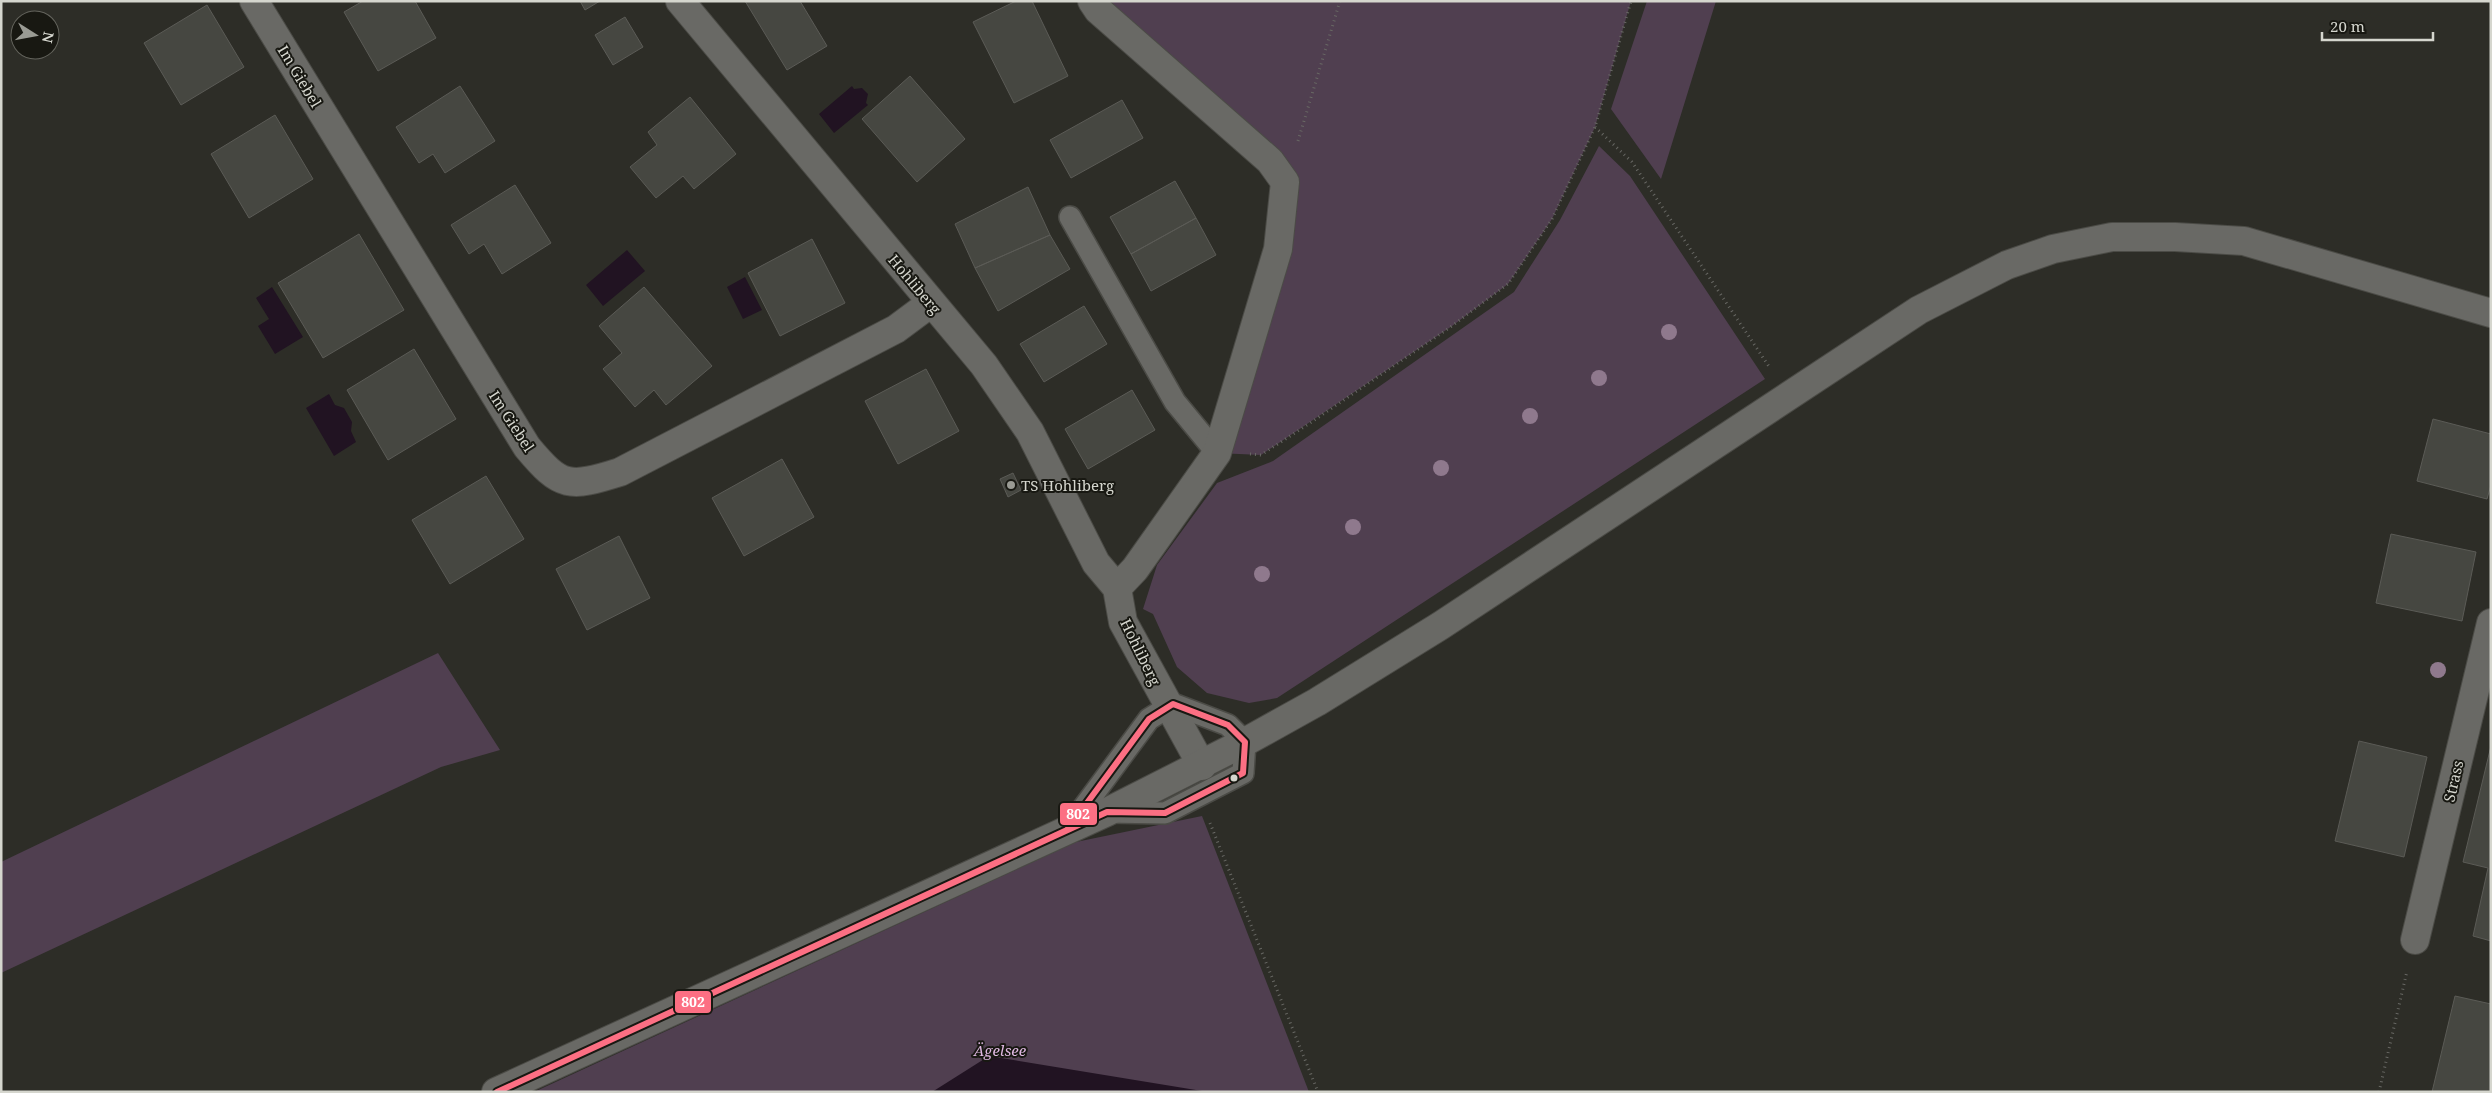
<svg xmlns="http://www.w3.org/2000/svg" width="2492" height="1093" font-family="'Noto Serif',serif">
  <rect width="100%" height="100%" fill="#2d2d27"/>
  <path fill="#503f50" d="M1092,1h539l-36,126 -43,92 -44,65 -56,42 -191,129 -44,-2 68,-271z
    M1647,1h69l-55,178 -50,-70z
    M1599,146l31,30 135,203 -488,319 -28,5 -42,-10 -30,-26 -24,-53 -10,-5 14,-44 60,-82 56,-22 241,-169 46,-72z
    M438,653l62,97 -59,17 -440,206v-111z
    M1202,816l107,276h-775l542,-250z"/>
  <path fill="#211322" d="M852,86l2,3 8,-1 6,6 -2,9 2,2 -34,28 -15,-19z
    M627,250l18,21 -42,35 -17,-21z
    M745,277l17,33 -19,9 -16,-32z
    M272,287l31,50 -28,17 -17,-28 11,-7 -13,-21z
    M329,394l6,11 9,3 8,14 -1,9 5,11 -22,14 -28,-48z
    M989,1056l213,35v1h-270z"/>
  <path fill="#464741" stroke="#5b5b56" d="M363,1h52l21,37 -58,33 -34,-59z
    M580,1h20l-15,9z
    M745,1h55l27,45 -40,24z
    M1016,1h16l36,75 -54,27 -41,-81z
    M207,5l37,62 -63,38 -37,-62z
    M625,17l18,30 -30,18 -18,-30z
    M910,76l55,63 -48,43 -55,-63z
    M460,86l35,55 -50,32 -12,-19 -14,9 -23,-36z
    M690,97l46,57 -42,35 -11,-13 -27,22 -26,-31 27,-22 -9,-13z
    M1122,100l21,38 -72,40 -21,-38z
    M275,115l38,64 -64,39 -38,-64z
    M1175,181l21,37 -65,36 -21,-37z
    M515,185l36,58 -49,31 -18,-30 -15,10 -18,-29z
    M1028,187l22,48 -75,33 -20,-44z
    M1196,218l20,37 -65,36 -20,-37z
    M359,234l45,76 -81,48 -45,-75z
    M1050,235l20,34 -72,42 -23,-43z
    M812,239l33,64 -65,33 -32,-63z
    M644,287l68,79 -46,39 -12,-15 -19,17 -32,-38 19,-16 -23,-27z
    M1084,306l23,38 -63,38 -24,-38z
    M414,349l42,70 -68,41 -41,-70z
    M926,369l33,62 -61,33 -33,-63z
    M1132,390l23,40 -67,39 -23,-40z
    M2433,419l58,15v51l-4,14 -70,-18z
    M782,459l32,58 -70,39 -32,-58z
    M1013,473l8,17 -13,7 -8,-18z
    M486,476l38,63 -74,45 -38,-64z
    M2391,534l85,18 -14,69 -86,-18z
    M619,536l31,62 -63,32 -31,-61z
    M2359,741l68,16 -23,100 -69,-16z
    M2491,746v195l-18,-5 15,-68 -25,-6z
    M2455,996l36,8v88h-59z"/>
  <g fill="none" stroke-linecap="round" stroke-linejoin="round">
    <g stroke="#4b4b46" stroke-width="24">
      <path id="service" d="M1070,217l105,185 42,51
        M1067,830l82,-111 24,-15 55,21 17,17 -2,31 -78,40 -57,-1"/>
    </g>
    <g stroke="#4b4b46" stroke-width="30">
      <path id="minor" d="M254,1l273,446c34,41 42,41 93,25l276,-143 35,-26
        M680,1l304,364 46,67 66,131 21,25 6,34 79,144
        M1092,1l6,9 172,151 15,21 -7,67 -61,204 -82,116 -18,19
        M2415,940l76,-317"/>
    </g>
    <g stroke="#4b4b46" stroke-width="30">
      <path id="tertiary" d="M496,1092l611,-280 138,-70 72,-40 123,-76 479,-316 88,-45 46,-16 59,-12h63l69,4 247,72"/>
    </g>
    <path stroke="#686864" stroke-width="3" stroke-dasharray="1 4" stroke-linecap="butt" d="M1595,127l37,35 138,206
      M1298,141l42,-140
      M1250,454l11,1 52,-34 139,-95 56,-42 44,-65 43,-92 36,-126
      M1210,823l108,269
      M2379,1092l28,-121"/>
    <use href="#service" stroke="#696965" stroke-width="21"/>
    <use href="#minor" stroke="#696965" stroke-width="28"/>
    <use href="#tertiary" stroke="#696965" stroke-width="28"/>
    <g stroke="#181812" stroke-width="10">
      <path id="bus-1" d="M497,1092l570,-262 82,-111 24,-15 55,21 17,17 -2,31 -78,40 -58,-1 -610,280"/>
    </g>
    <use href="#bus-1" stroke="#fc6f83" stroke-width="6"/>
  </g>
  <g fill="#8f798d">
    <circle cx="1669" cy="332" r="8"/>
    <circle cx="1599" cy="378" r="8"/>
    <circle cx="1530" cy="416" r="8"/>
    <circle cx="1441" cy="468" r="8"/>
    <circle cx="1353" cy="527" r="8"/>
    <circle cx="1262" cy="574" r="8"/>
    <circle cx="2438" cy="670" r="8"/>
  </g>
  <circle fill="#9a9b94" stroke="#181812" stroke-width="2" cx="1011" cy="485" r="5"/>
  <circle fill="#d5d6ce" stroke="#181812" stroke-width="2" cx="1234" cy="778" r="4.5"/>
  <g text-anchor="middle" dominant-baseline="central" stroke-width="4" stroke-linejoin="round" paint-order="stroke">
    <g font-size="15" fill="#d5d6ce" stroke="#181812">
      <text transform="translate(300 76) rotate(59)">Im Giebel</text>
      <text transform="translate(915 284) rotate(50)">Hohliberg</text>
      <text transform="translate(512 421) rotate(57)">Im Giebel</text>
      <text transform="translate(1141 652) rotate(64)">Hohliberg</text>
      <text transform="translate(2453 781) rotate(-77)">Strass</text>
    </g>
    <g font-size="15" fill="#d5d6ce" stroke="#181812" text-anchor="start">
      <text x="1021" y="485">TS Hohliberg</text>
    </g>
    <g font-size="15" font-style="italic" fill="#dfb8e1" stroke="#181812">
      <text x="1000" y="1050">Ägelsee</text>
    </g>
  </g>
  <g stroke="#181812" stroke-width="2">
    <rect x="1059" y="802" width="39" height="24" rx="5" fill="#fc6f83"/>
    <rect x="674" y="990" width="38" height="24" rx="5" fill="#fc6f83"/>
  </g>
  <g font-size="14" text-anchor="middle" font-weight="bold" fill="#fff">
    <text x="1078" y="819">802</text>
    <text x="693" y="1007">802</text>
  </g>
  <rect width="2492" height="1093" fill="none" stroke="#d5d6ce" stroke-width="5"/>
  <g transform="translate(35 35) rotate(101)"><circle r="24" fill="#181812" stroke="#64645d"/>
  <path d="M0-4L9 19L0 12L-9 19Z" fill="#9a9b94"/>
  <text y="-8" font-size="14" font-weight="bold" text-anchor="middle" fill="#d5d6ce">N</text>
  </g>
  <path d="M2322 32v8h111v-8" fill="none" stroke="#d5d6ce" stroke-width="2.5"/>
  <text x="2330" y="32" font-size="15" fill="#d5d6ce" stroke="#181812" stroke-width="4" paint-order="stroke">20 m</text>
</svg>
